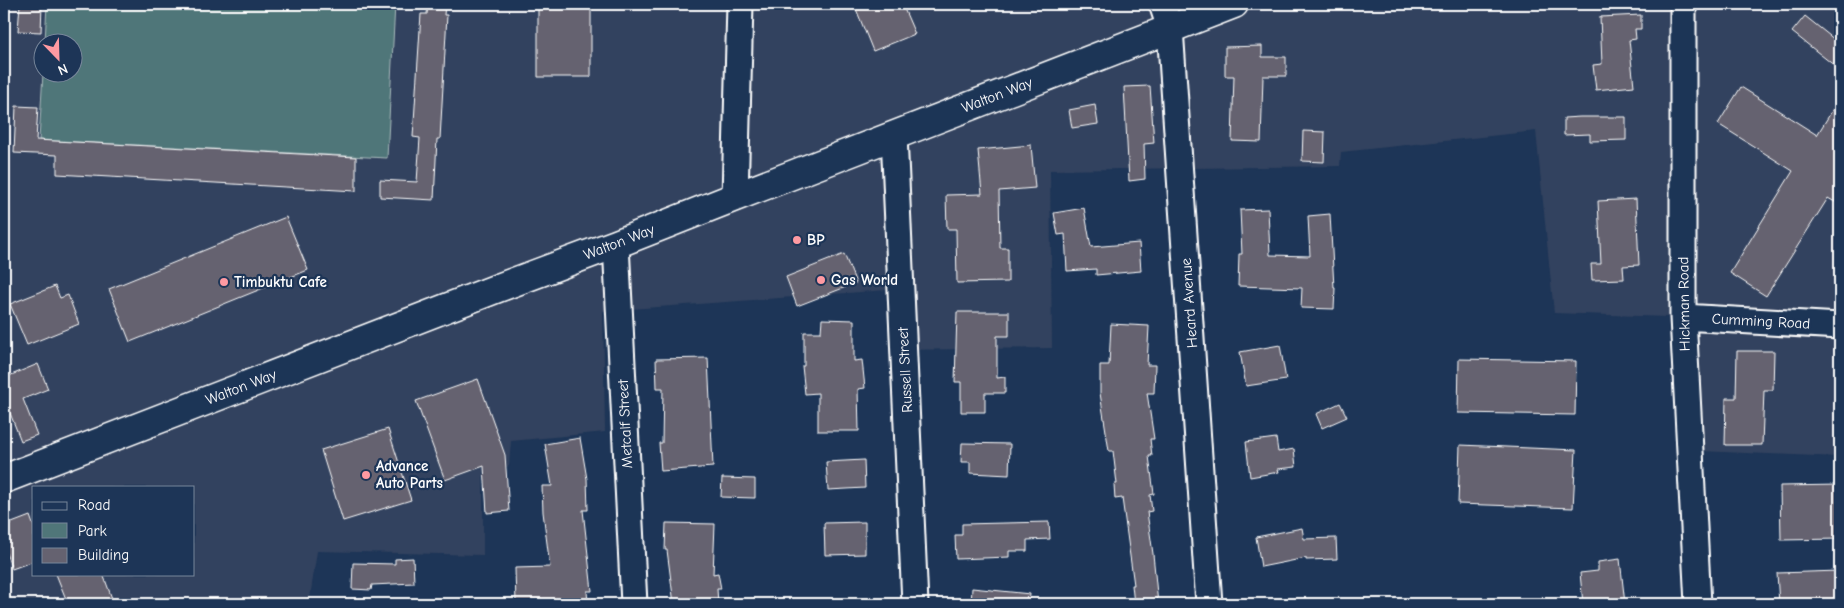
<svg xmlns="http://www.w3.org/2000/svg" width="1844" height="608" font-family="'Comic Neue',sans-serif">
  <rect width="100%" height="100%" fill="#1d3557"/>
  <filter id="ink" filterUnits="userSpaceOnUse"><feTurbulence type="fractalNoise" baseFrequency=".02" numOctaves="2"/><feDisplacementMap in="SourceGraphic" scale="10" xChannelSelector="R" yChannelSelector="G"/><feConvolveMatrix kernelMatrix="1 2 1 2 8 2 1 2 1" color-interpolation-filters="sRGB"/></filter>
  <g filter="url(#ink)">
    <path fill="#33425e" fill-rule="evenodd" d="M12,4h1130l3,8 23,-8h672v453l-162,-7 -10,-133 -114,-4 -18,-182 -195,21 -1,14 -290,4 2,178 -162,2 -3,-60 -284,21 2,121 -94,9 -2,25 -26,10v79l-166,-4 -8,53h-305v-461zM42,42h30v30h-30zM34,487h160v87h-160z"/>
    <path fill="#507679" stroke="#a8babc" d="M47,4h348l-8,154 -348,-18 4,-67 29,-1v-30h-27z"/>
    <path fill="#656270" stroke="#fff" d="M20,4h22l-1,28 -23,-1z
      M428,4h17l-1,11h3l-7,124h-3l-3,61 -54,-3v-17l37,2 3,-44 -7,-1 8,-123h6z
      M538,4h53v73h-53z
      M854,4h48l13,30 -42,17z
      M1641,15v14h-6l1,10 -7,1 5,46 -38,4 -3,-25 9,-1 -2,-47z
      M1805,16l35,28v26l-48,-38z
      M1262,46v11h24v19h-23l-2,66 -29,-1 2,-65h-9v-29z
      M1150,86l4,57 -10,1 1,35 -16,2 -5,-94z
      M1741,87l76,48 23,-37v107l-12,-7 -62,98 -36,-23 63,-102 -75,-47z
      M1095,105l3,19 -26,4 -3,-18z
      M16,106l22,1 -2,33 320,17v34l-299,-17v-19l-43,-2z
      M1580,117h46v23l-36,1v-7l-26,1v-17z
      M1303,131l22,1 -1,30 -22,-1z
      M1031,145l4,43 -36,3 1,57h8v34l-51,1 -1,-54h-9l-1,-34 36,-1 -4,-44z
      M1636,199l3,66 -16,1 1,13 -32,1 -1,-16h10l-3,-63z
      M1084,208l7,39 48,-4 2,28 -45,4v-6l-29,2 -2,-37 -7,1 -4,-22z
      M1268,209l2,46 40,1 -2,-40 22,-2 4,74h1l-1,21 -33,-1 1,-20 -64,-2 1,-32h3l-2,-44z
      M286,217l22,53 -178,72 -21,-53z
      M844,254l12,29 -59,23 -11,-29z
      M55,286l5,12 8,-3 11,29 -52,21 -17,-41z
      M957,312h52v24h-12v42l8,-1v16h-20v19h-24v-30h-6z
      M822,319l32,1v41l8,-1 3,28 -7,1 1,42h-41v-38l-13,1 -3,-28h2v-34h17z
      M1111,324l38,2 -2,39h8l-1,28h-7l7,46h-4l2,17h-3l5,38 -4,1 2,16 -5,1 6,42 5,50h-24l-2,-19h2l-12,-87 -7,1 -1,-15h3l-4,-33h-4l-9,-58v-28h9z
      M1280,345l6,35 -40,6 -6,-34z
      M1737,351h37l-1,39h-9l-2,55h-37l1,-47h10z
      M708,358l5,109 -52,4 -2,-28h3l1,-55h-6l-1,-29z
      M1459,359l117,2 -1,54 -117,-2z
      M38,364l10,25 -25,10 14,36 -16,6 -17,-43v-20z
      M478,379l27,76 4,56 -22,2 -3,-47 -39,14 -29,-79z
      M1340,403l7,14 -25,11 -6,-14z
      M388,429l23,71 -68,21 -22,-71z
      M580,438l7,41 1,31h-5l9,81h-5l1,13h-72l-1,-36 35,-1 -7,-55 -1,-26h10l-7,-42z
      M1276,438l2,14 16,-3 2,18 -18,2 1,3 -29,5 -4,-35z
      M962,443l48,1 -1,31 -39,-2v-11h-9z
      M1460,445l116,5 -3,58 -115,-4z
      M864,460l1,28 -37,2 -2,-28z
      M722,478l33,1v19l-34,-1z
      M1840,485v54l-59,1 -1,-54z
      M30,516l4,11v34l-22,8 -8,-21v-22z
      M865,522v32l-40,1 -1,-32z
      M1049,522l1,17 -23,1v11h-18v6l-53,2 -1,-24h7v-11z
      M666,523l49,1 -2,50 5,-1 3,16h-4l1,15h-44l-7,-54h-2z
      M1302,528l2,11 32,-1 1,21 -31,1v-2l-45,9 -5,-30z
      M413,558l1,25 -42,2 -1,5 -19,-1 1,-26 42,1v-5z
      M1620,559l5,45h-42l-3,-31 18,-2v-9z
      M1840,571v33h-61l-2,-31z
      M56,574h47l11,30h-46z
      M972,588l58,6 -1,10h-58z"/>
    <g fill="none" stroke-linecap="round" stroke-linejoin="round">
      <g stroke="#fff" stroke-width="29">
        <path id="minor" d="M1162,4l8,24 39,576
          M1683,4v313l15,287
          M894,135l21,469
          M735,197l5,-193
          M616,244l18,360
          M1683,317l157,9"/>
      </g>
      <g stroke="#fff" stroke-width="31">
        <path id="major" d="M4,479l494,-191 118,-44 119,-47 499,-193"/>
      </g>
      <use href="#minor" stroke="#1d3557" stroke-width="25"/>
      <use href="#major" stroke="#1d3557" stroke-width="28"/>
    </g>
  </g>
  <g fill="#ff9aa2" stroke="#1d3557" stroke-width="2">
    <circle cx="797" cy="240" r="5"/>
    <circle cx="821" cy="280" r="5"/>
    <circle cx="224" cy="282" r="5"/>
    <circle cx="366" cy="475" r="5"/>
  </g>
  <g text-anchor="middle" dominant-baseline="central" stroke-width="4.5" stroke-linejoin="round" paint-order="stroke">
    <g font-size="15" fill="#fff" stroke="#1d3557">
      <text transform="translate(997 95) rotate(-21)">Walton Way</text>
      <text transform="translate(619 242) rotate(-21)">Walton Way</text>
      <text transform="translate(1189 303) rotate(-94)">Heard Avenue</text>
      <text transform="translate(1684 304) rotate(-91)">Hickman Road</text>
      <text transform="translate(1761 321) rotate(3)">Cumming Road</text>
      <text transform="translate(905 370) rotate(-93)">Russell Street</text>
      <text transform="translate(241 387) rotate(-21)">Walton Way</text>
      <text transform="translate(625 424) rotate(-93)">Metcalf Street</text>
    </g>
    <g font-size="15" font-weight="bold" fill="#fff" stroke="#1d3557" text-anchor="start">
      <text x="807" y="240">BP</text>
      <text x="831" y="280">Gas World</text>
      <text x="234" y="282">Timbuktu Cafe</text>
      <text x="376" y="466">Advance<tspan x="376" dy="17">Auto Parts</tspan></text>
    </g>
  </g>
  <rect width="1844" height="608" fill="none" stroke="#1d3557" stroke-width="20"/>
  <rect x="10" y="10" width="1824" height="588" fill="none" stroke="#fff" stroke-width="2" filter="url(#ink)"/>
  <rect x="32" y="486" width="162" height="90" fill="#1d3557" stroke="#77869a"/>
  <rect x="42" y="502" width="25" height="8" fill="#1d3557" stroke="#77869a"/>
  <text x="78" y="510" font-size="15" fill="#ffffff">Road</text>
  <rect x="42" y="523" width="25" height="15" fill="#507679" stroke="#77869a"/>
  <text x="78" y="536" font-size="15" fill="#ffffff">Park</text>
  <rect x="42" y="548" width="25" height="15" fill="#656270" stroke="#77869a"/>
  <text x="78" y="560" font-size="15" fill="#ffffff">Building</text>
  <g transform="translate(58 58) rotate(157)"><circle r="24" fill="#1d3557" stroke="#77869a"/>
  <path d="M0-4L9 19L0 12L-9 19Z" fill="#ff9aa2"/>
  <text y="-8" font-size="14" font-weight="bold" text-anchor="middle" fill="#ffffff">N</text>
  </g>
</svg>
